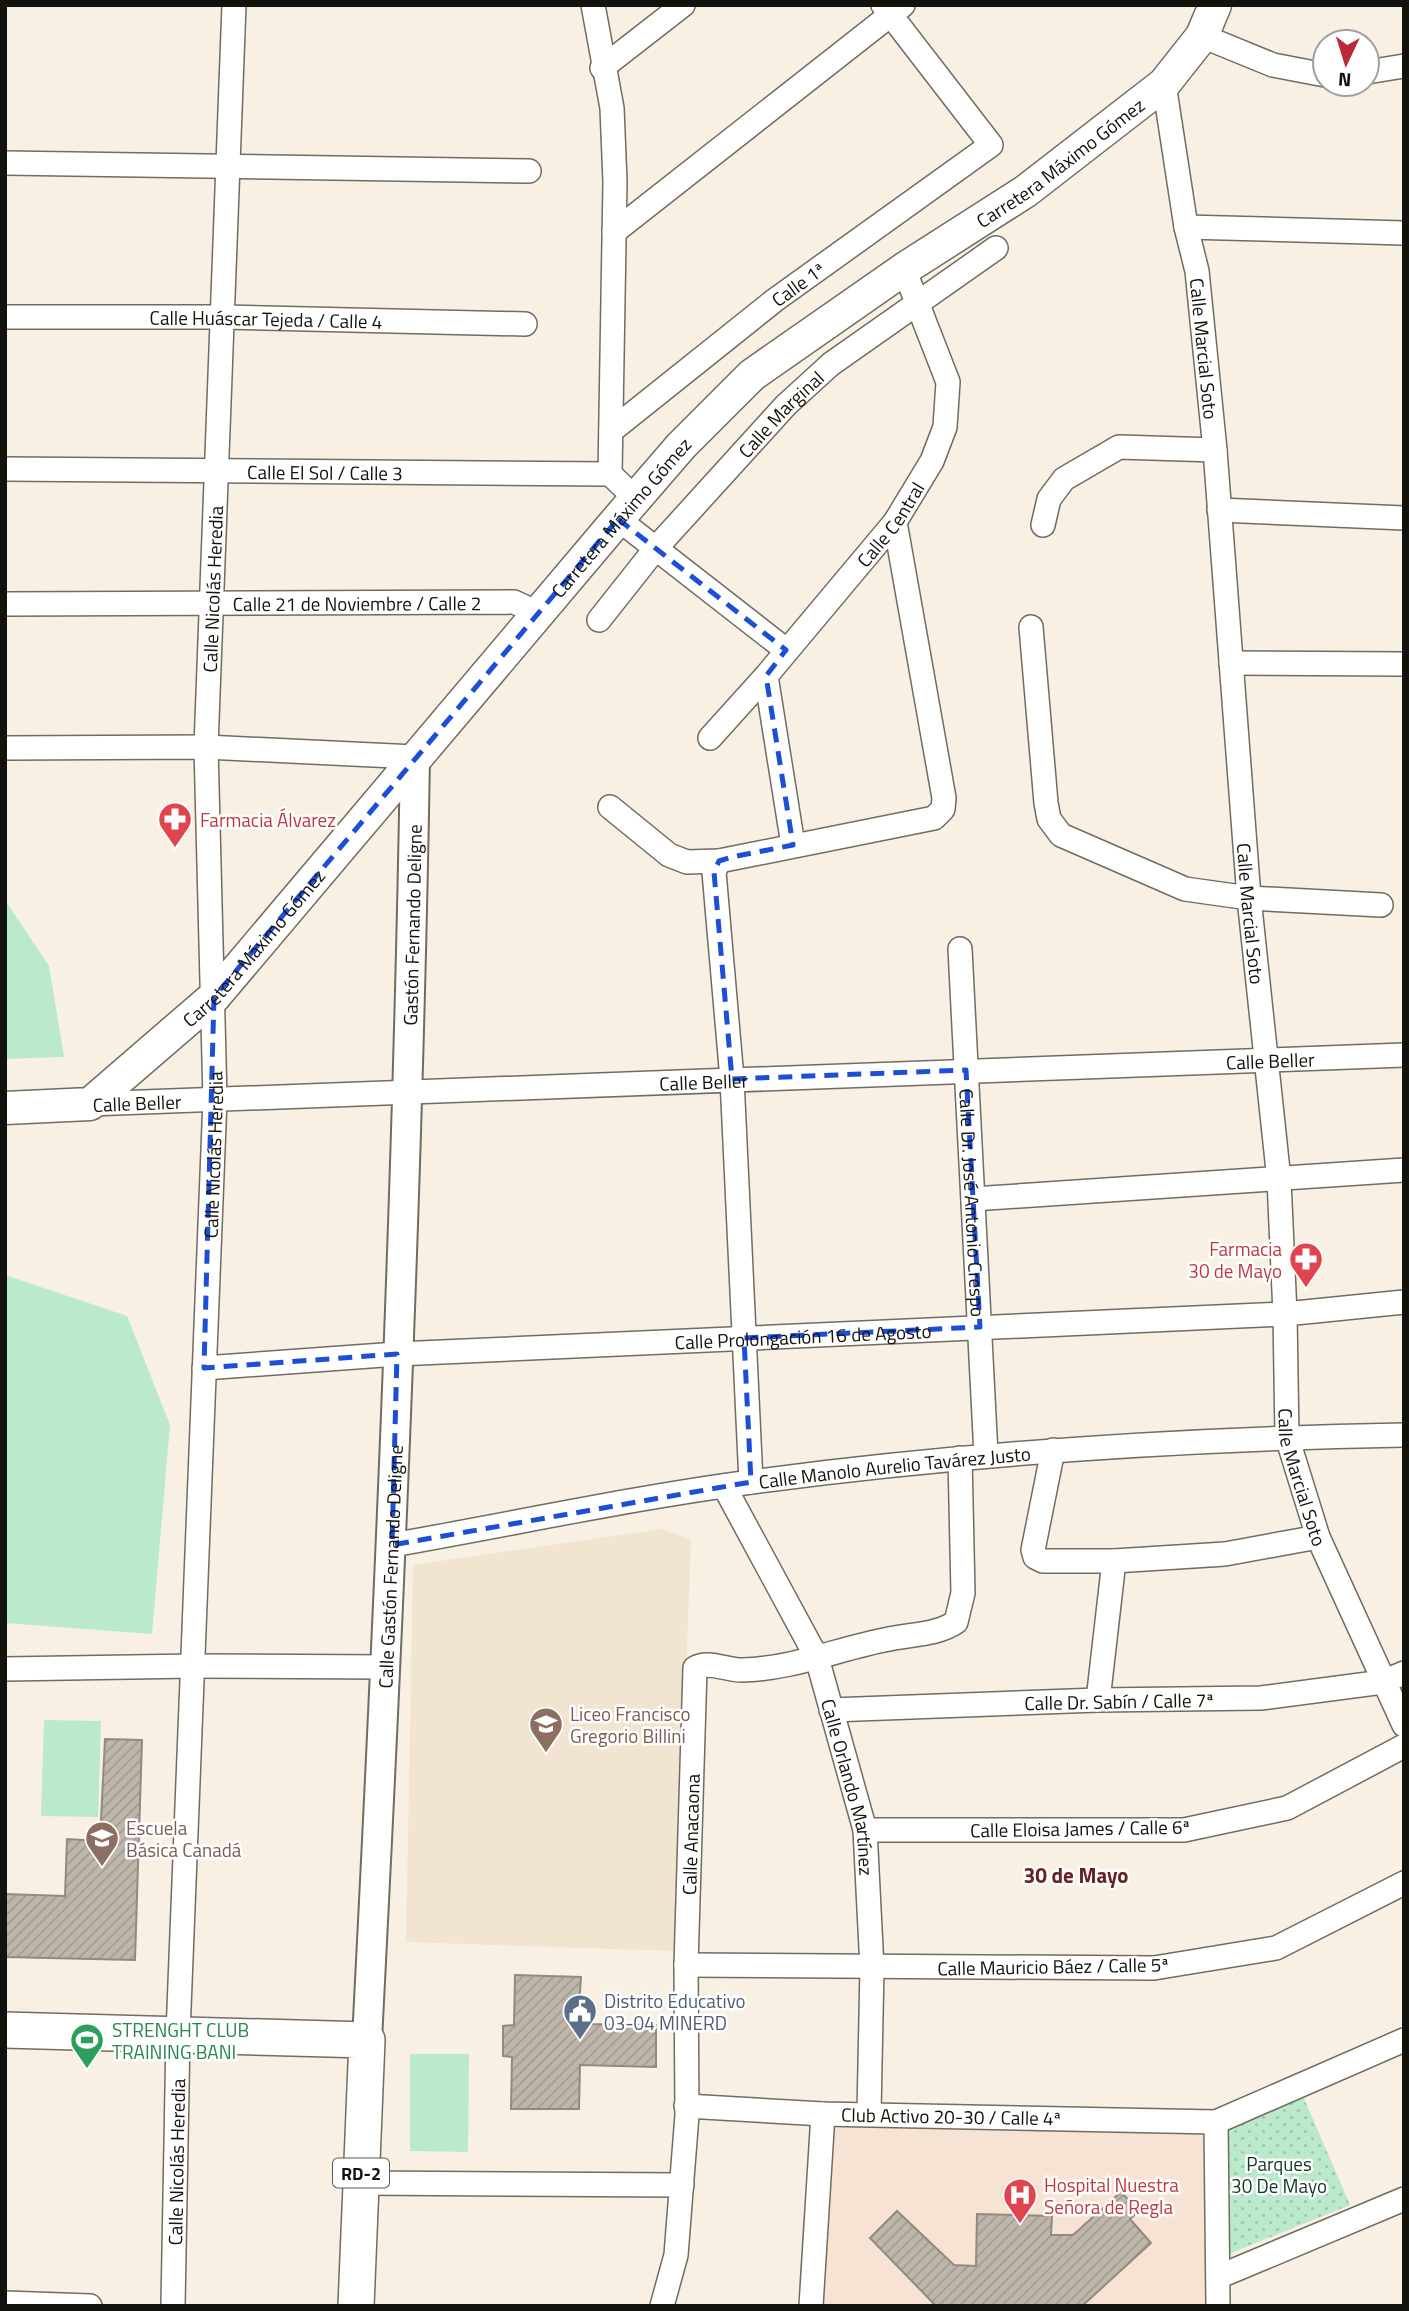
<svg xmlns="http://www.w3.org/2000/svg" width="1409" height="2311" font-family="'Titillium Web',sans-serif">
  <defs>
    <pattern id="park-dots" width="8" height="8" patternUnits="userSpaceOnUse" patternTransform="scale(1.75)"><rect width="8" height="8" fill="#bbe9cc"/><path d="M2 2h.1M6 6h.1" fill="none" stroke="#a0c7ae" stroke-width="1.8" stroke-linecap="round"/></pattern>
    <pattern id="building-hatch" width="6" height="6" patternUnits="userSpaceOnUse" patternTransform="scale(1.75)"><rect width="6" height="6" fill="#beb6aa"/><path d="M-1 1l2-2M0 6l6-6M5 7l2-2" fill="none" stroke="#a29b91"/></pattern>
  </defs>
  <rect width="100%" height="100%" fill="#f8f0e3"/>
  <path fill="#f1e5d2" d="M662,1529l29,11 -15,411 -270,-9 7,-377z"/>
  <path fill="#f6e3d3" d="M836,2114l380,8 2,184h-399l6,-109z"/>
  <path fill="#bbe9cc" d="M5,900l44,66 15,91 -59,2z
    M5,1275l122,41 43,109 -18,209 -147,-11z
    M44,1720l57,1 -3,96 -57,-1z
    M410,2054h59l-1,98 -58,-1z"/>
  <path fill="url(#park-dots)" d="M1303,2096l47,109 -121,49 -4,-130z"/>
  <path fill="url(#building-hatch)" stroke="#918a7f" stroke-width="2" d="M105,1739l37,1 -7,220 -130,-3v-63l60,2 2,-57 33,2z
    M515,1975l66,2 -3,47 78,1v42l-76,-2 -1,44h-68l1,-52 -9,-1v-30l11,-1z
    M1121,2192l18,19 -9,8 21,24 -69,63h-146l-66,-68 27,-27 57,54 22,1 1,-52 75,2 -1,19h22z"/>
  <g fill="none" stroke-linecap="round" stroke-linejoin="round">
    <g stroke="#726b60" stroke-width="26">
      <g id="minor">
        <path d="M593,5l19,103 3,74 -5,292"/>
        <path d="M1202,36l71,29 52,10"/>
        <path d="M602,68l81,-63"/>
        <path d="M1367,72l37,-6"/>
        <path id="s1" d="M1164,84l22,143 11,44 18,179 34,448 30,282 6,134 2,123 31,100 86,188"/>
        <path d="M5,163l524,8"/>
        <path d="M1186,227l218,6"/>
        <path d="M614,232l289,-227"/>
        <path id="s2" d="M5,317h219l301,7"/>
        <path d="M611,431l164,-131 216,-155 -108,-140"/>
        <path id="s3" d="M5,469l605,5 26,25"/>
        <path d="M1219,510l185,8"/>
        <path d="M618,519l168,131"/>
        <path d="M1043,525l6,-26 15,-20 55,-32 96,3"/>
        <path id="s4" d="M5,604l509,-2 24,11"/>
        <path id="s5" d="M599,620l57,-72 130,-143 45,-41 165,-116"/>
        <path d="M1031,627l15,176 3,16 12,16 124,54 64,9 132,7"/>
        <path d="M1231,663l173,1"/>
        <path d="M766,676l27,169"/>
        <path id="s6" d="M710,738l56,-62 129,-154 37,-61 13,-34 3,-45 -44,-113"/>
        <path d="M5,748l201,-1 209,10"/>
        <path d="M610,807l59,48 18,7 32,-1 215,-43 9,-9 1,-11 -49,-276"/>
        <path d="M719,861l-5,11 18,207 19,403"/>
        <path id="s7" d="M960,949l26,506"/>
        <path id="s8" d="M90,1104l1314,-49"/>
        <path d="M973,1199l431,-29"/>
        <path id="s9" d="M204,1368l193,-14 888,-40 119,-12"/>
        <path d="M1053,1450l-20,100 2,7 8,4h71l111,-7 93,-17"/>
        <path id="s10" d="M724,1486l93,172 48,172 7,138 -3,145"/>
        <path id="s11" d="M392,1545c120,-21 239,-47 359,-63 217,-29 434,-43 653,-47"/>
        <path d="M5,1669l189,-3 193,1"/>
        <path d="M1098,1700l16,-139"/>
        <path d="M831,1710l267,-10 163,-2 122,-16 21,-9"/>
        <path d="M865,1830h319l103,-22 117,-62"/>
        <path d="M686,1965l468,3 122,-20 128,-65"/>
        <path d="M686,2106l137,8 393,8 188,-82"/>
        <path d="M1216,2122l2,184"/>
        <path d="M360,2183l322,2"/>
        <path d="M1218,2277l186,-78"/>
        <path d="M5,2303l85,3"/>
        <path id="s12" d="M173,2306l5,-272 37,-935 -9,-352 28,-742"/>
        <path id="s13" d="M662,2306l14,-51 11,-140 -1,-150 9,-297c13,-8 31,2 47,2 51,-1 98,-22 147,-31 22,-5 48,-4 67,-17l7,-29 -3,-135"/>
        <path d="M811,2306l12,-192"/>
      </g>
    </g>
    <g stroke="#726b60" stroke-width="32">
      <g id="tertiary">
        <path id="s14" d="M367,2040c22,-428 41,-855 48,-1283"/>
      </g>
    </g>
    <g stroke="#726b60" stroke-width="35">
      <g id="secondary">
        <path id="s15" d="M5,1108l85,-4 124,-107 404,-478 63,-73 71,-71 152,-106 122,-78 138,-107 38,-48 13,-31"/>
      </g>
    </g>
    <g stroke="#726b60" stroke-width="38">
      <path id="primary" d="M5,2030l362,10 -11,266"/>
    </g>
    <use href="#minor" stroke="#fff" stroke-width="23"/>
    <use href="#tertiary" stroke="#fff" stroke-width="28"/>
    <use href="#secondary" stroke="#fff" stroke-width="32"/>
    <use href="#primary" stroke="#fff" stroke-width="35"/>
  </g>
  <path fill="none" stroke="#1d4ed8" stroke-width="5" stroke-dasharray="14 9" stroke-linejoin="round" d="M618,519l168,131 -20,26 27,169 -61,12 -13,4 -5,11 18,207 234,-9 14,257 -236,11 7,144 -359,63 5,-191 -193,14 10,-371z"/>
  <defs>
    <g id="pharmacy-pin" transform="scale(1.75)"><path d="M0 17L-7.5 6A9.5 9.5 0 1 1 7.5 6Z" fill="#e0444e" stroke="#fff"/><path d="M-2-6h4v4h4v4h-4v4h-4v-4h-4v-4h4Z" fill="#fff"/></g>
    <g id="school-pin" transform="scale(1.75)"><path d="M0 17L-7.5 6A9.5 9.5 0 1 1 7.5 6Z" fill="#8d6e63" stroke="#fff"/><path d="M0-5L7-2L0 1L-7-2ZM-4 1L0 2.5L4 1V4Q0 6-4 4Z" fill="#fff"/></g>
    <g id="civic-pin" transform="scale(1.75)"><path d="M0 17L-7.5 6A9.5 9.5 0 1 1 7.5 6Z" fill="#5c6f8a" stroke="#fff"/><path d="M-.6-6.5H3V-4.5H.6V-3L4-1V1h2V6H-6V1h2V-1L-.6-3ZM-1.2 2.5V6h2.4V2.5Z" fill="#fff"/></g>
    <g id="stadium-pin" transform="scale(1.75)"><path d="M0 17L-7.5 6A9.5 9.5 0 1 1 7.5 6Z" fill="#2e9e5b" stroke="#fff"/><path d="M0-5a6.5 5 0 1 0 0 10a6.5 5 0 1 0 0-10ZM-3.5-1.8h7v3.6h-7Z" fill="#fff"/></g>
    <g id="hospital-pin" transform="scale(1.75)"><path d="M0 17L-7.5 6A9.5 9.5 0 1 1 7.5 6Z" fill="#e0444e" stroke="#fff"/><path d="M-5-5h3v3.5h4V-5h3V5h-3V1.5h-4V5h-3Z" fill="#fff"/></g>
  </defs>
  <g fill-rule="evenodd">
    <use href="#pharmacy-pin" x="175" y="819"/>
    <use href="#pharmacy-pin" x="1306" y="1259"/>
    <use href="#school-pin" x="546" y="1724"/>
    <use href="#school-pin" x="102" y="1838"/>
    <use href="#civic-pin" x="580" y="2011"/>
    <use href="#stadium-pin" x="87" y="2040"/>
    <use href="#hospital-pin" x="1020" y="2195"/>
  </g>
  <g text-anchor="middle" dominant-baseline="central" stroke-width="5" stroke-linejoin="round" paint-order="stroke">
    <rect fill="#fff" stroke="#5a5956" stroke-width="2" x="333" y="2158.5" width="56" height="29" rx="5"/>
    <g font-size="18" font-weight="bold" fill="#14120d">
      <text x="361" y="2173">RD-2</text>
    </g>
    <g font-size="19" fill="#14120d" stroke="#fff">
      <text stroke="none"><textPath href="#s15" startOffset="1446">Carretera Máximo Gómez</textPath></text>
      <text transform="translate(798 284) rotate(-36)">Calle 1ª</text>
      <text stroke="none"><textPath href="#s2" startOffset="261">Calle Huáscar Tejeda / Calle 4</textPath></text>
      <text stroke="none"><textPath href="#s1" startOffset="268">Calle Marcial Soto</textPath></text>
      <text stroke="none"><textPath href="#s5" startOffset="275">Calle Marginal</textPath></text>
      <text stroke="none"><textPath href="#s3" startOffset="320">Calle El Sol / Calle 3</textPath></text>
      <text stroke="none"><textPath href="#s15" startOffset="878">Carretera Máximo Gómez</textPath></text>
      <text stroke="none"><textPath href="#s6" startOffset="280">Calle Central</textPath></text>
      <text stroke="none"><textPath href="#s12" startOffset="1718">Calle Nicolás Heredia</textPath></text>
      <text stroke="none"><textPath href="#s4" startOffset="352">Calle 21 de Noviembre / Calle 2</textPath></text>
      <text stroke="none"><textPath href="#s1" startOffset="835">Calle Marcial Soto</textPath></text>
      <text stroke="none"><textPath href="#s14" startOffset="1116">Gastón Fernando Deligne</textPath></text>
      <text stroke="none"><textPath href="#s15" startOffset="312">Carretera Máximo Gómez</textPath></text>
      <text stroke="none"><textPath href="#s8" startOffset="1181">Calle Beller</textPath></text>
      <text stroke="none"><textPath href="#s8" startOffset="614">Calle Beller</textPath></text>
      <text stroke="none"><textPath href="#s8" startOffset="47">Calle Beller</textPath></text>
      <text stroke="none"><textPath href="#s12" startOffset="1152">Calle Nicolás Heredia</textPath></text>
      <text stroke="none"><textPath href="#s7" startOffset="254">Calle Dr. José Antonio Crespo</textPath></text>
      <text stroke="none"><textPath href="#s9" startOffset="600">Calle Prolongación 16 de Agosto</textPath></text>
      <text stroke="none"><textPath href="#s11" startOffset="509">Calle Manolo Aurelio Tavárez Justo</textPath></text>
      <text stroke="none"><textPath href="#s1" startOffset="1402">Calle Marcial Soto</textPath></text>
      <text stroke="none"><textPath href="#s14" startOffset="474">Calle Gastón Fernando Deligne</textPath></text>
      <text transform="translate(1119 1701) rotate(-1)">Calle Dr. Sabín / Calle 7ª</text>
      <text stroke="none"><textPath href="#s10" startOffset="329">Calle Orlando Martínez</textPath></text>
      <text transform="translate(1080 1828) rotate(-1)">Calle Eloisa James / Calle 6ª</text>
      <text stroke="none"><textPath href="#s13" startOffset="474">Calle Anacaona</textPath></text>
      <text transform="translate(1053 1966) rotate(-1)">Calle Mauricio Báez / Calle 5ª</text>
      <text transform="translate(951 2116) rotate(1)">Club Activo 20-30 / Calle 4ª</text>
      <text stroke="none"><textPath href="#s12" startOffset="144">Calle Nicolás Heredia</textPath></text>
    </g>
    <g font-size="19" fill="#be3a42" stroke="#fff" text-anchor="start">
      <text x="200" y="819">Farmacia Álvarez</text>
      <text x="1282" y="1248" text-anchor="end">Farmacia<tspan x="1282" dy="22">30 de Mayo</tspan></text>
      <text x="1044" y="2184">Hospital Nuestra<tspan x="1044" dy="22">Señora de Regla</tspan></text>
    </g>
    <g font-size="19" fill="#785e54" stroke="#fff" text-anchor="start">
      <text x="570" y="1713">Liceo Francisco<tspan x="570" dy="22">Gregorio Billini</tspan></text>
      <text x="126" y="1827">Escuela<tspan x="126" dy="22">Básica Canadá</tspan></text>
    </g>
    <g font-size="19" fill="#4e5e75" stroke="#fff" text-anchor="start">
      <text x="604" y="2000">Distrito Educativo<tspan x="604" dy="22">03-04 MINERD</tspan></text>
    </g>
    <g font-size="19" fill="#27864d" stroke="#fff" text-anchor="start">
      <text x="112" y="2029">STRENGHT CLUB<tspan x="112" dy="22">TRAINING BANI</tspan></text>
    </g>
    <g font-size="19" fill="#153624" stroke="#fff">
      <text x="1279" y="2163">Parques<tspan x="1279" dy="22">30 De Mayo</tspan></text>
    </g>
    <g font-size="21" font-weight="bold" fill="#682225" stroke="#fff">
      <text x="1076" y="1875">30 de Mayo</text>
    </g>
  </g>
  <rect width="1409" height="2311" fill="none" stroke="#14120d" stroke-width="14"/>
  <g transform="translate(1346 63) rotate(184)"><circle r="33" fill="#ffffff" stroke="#a1a09e" stroke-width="2"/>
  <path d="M0-5L12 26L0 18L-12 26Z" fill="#bb2a39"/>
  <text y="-10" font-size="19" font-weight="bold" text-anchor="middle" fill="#14120d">N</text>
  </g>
</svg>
